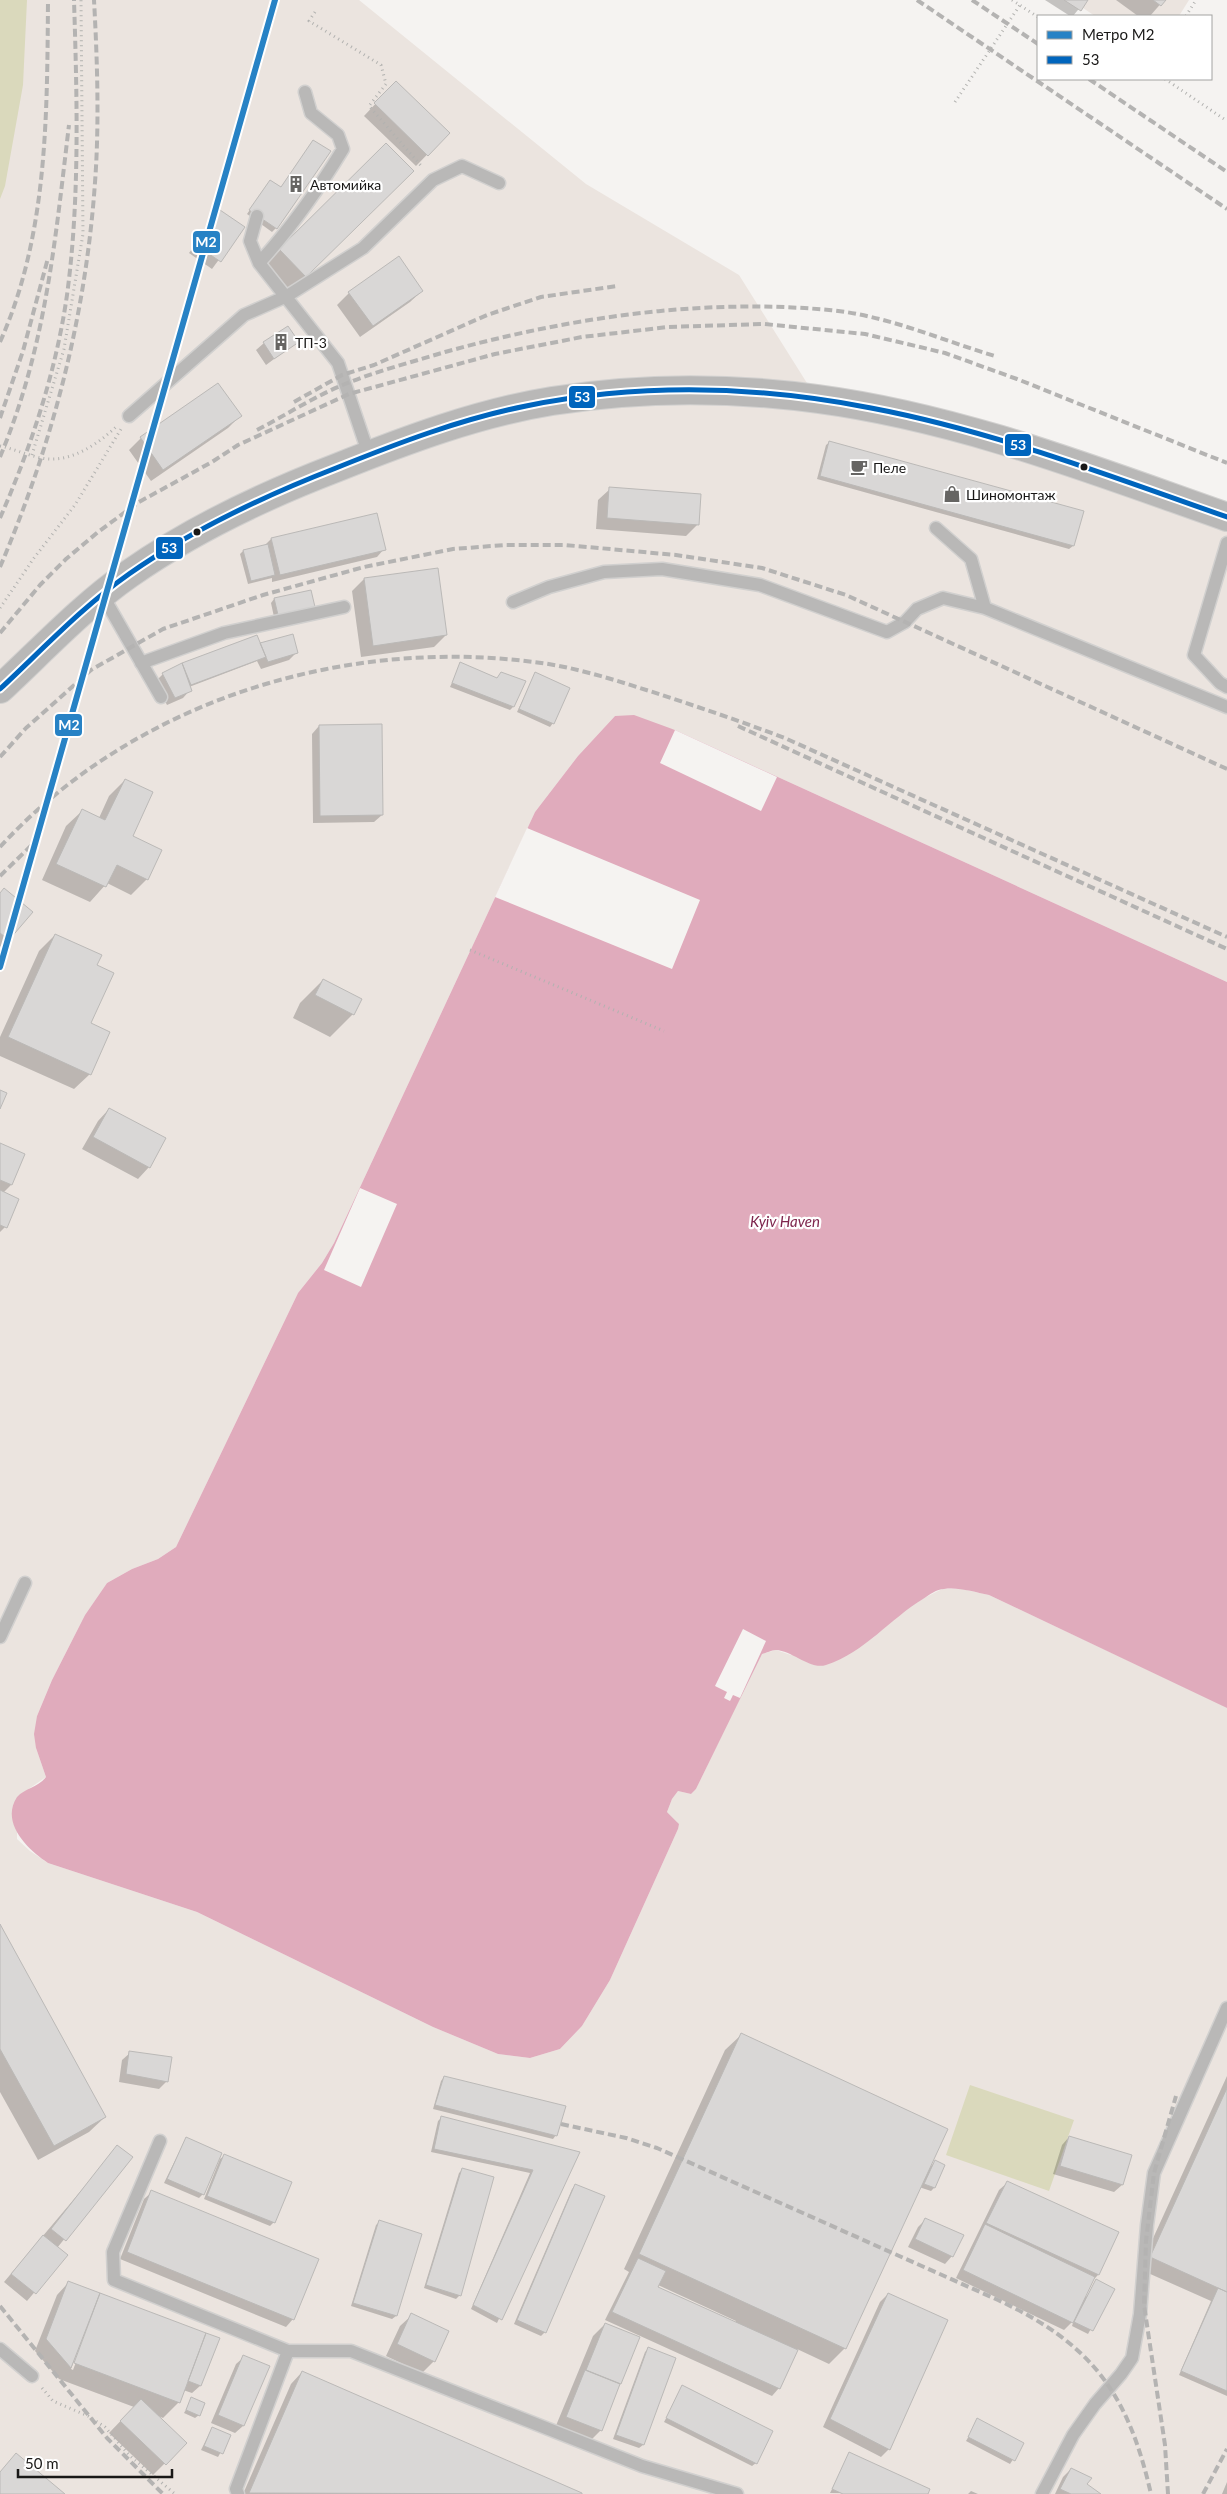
<svg xmlns="http://www.w3.org/2000/svg" width="1227" height="2494" font-family="Lato,sans-serif">
  <rect width="100%" height="100%" fill="#f5f3f1"/>
  <path fill="#ebe4df" d="M0,0h359l227,184 153,91 78,124 410,118v465l-552,-252 -60,-14 -37,40 -43,56 -201,431 -12,20 -24,30 -122,254 -18,12 -26,10 -25,14 -22,32 -33,65 -15,36 -1,32 10,29 -29,20v42l13,12 18,12 149,49 236,115 65,27 32,4 30,-9 22,-23 28,-46 68,-151 -1,-7 -10,-10 5,-13 6,-8 13,3 5,-5 65,-135 15,-4 15,5 47,5 36,-23 32,-28 20,-12 16,-8h20l27,6 231,109 7,4v786h-1227z
    M1071,0h118l-10,16h-84z"/>
  <path fill="#dad9bc" d="M0,0h27l-4,85 -18,101 -5,13z
    M970,2085l104,35 -25,71 -103,-36z"/>
  <path fill="#e0abbc" d="M634,715l41,15 552,252v726l-238,-113c-15,-3 -30,-8 -45,-6 -7,0 -15,6 -21,10 -32,19 -59,54 -97,66 -16,5 -33,-14 -50,-15 -4,0 -10,3 -14,4l-66,135 -5,5 -13,-3 -6,8 -5,13 12,12 -1,5 -68,151 -28,46 -22,23 -30,9 -32,-4 -65,-27 -236,-115 -149,-49c-20,-13 -48,-40 -31,-66 8,-9 22,-10 29,-20l-10,-29 -2,-14 3,-18 15,-36 33,-65 22,-32 25,-14 26,-10 18,-12 122,-254 24,-30 12,-20 201,-431 43,-56 37,-40z"/>
  <path fill="#f5f3f1" d="M675,730l102,47 -16,34 -101,-48z
    M527,828l173,72 -28,69 -177,-72z
    M360,1188l37,16 -36,83 -37,-17z
    M743,1629l23,12 -26,57 -7,-3 -3,6 -6,-3 3,-6 -12,-6z"/>
  <path fill="#0003" fill-rule="evenodd" d="M1045,0h41l-13,16h-3z
    M1116,0h48l-14,16h-12z
    M396,82l52,51 -32,33 -52,-50z
    M386,145l26,26 -122,121 -26,-26z
    M267,185l9,43 -4,4 -25,-18z
    M220,211l23,16 -31,42 -23,-16z
    M422,291l-12,11 -50,35 -23,-32 12,-12z
    M297,342l-31,23 -10,-15 8,-7z
    M218,384l22,32 -12,12 -77,53 -22,-31 12,-12z
    M830,442l252,70 -9,34 -4,3 -252,-70 9,-34z
    M610,489l88,35 -12,12 -90,-7 2,-29z
    M271,539l113,10 -7,8 -105,25v-4l-24,6 -8,-30 3,-3 21,-5z
    M364,579l82,56 -12,12 -73,10 -9,-66z
    M274,599l39,7 -39,11 -3,-14z
    M260,645l36,8 -7,7 -28,9 -4,-8 -68,26 1,3 -7,8 -16,7 -12,-23 8,-8 20,-10z
    M460,664l36,15 17,28 -3,3 -60,-23z
    M535,674l18,49 -3,4 -33,-15z
    M319,726l63,89 -8,7 -61,1 -1,-89z
    M125,780l6,57 16,42 -16,16 -24,-12 -17,19 -48,-22 24,-54 16,-15 17,7 10,-22z
    M0,894l31,18 -30,35 -1,-1z
    M55,935l40,31 -6,58 1,50 -16,15 -74,-33v-19l39,-86z
    M323,980l30,34 -23,23 -37,-19 7,-15z
    M109,1109l40,58 -11,12 -56,-30 16,-28z
    M0,1144l24,11 -13,30 -8,8 2,34 -5,5z
    M0,1927l105,190 -16,15 -51,28 -38,-68z
    M741,2035l187,134 7,-7 -1,26 -3,3 -12,-4 -74,161 -16,16 -32,-15 -18,39 -7,8 -167,-76 24,-48 -5,-3 101,-219zM658,2285l78,36 -1,2 -78,-36z
    M130,2053l37,28 -8,8 -40,-7 3,-22z
    M1227,2076v320l-48,-21 32,-74 -72,-32z
    M444,2077l112,58 -3,4 -120,-30 8,-28z
    M441,2118l137,35 -81,170 -26,-14 59,-136 -99,-21 7,-31z
    M1069,2137l53,48 -8,7 -61,-18 9,-29z
    M186,2138l17,56 -4,4 -35,-15z
    M118,2147l13,10 -74,91 9,7 -39,46 -23,-19z
    M224,2156l50,66 -4,4 -66,-27 16,-40z
    M463,2169l-3,126 -4,4 -32,-11 35,-115z
    M1007,2183l110,50 -19,42 -6,6 -8,15 2,1 11,-16 16,8 -25,45 -16,-8 2,-6 -10,10 -108,-52 43,-88z
    M576,2185l-31,147 -4,4 -27,-12 58,-135z
    M152,2192l141,127 -7,8 -166,-68 24,-60z
    M925,2220l27,36 -7,8 -37,-17 10,-20z
    M379,2222l42,13 -25,81 -4,3 -41,-13 25,-81z
    M68,2283l150,56 -18,47 -8,7 -9,-3 -4,12 -16,16 -7,-3 29,28 -32,32 -44,-42 25,-26 -75,-28 -24,-28 22,-56zM92,2312h3l-22,58 -2,-1z
    M888,2294l1,155 -8,8 -58,-30 57,-125z
    M412,2315l36,17 -14,29 -12,12 -36,-17 14,-30z
    M605,2324l33,14 -37,92 -12,12 -34,-14 38,-92z
    M648,2349l26,10 -31,86 -4,3 -26,-9 32,-87z
    M244,2357l-1,69 -8,7 -24,-10 25,-59z
    M302,2372l278,122h-337l48,-110z
    M683,2387l73,76 -4,3 -88,-44z
    M192,2399l7,16 -4,3 -11,-5z
    M978,2420l45,24 -13,20 -44,-23z
    M212,2428l18,8 -12,21 -17,-7z
    M850,2454l76,40 -96,-1z
    M1071,2469l14,15 14,10h-44l8,-17z
    M1227,2482v12h-5z
    M971,2491l7,3h-10z"/>
  <path fill="#d9d7d6" stroke="#bbb9b7" d="M1064,0h24l-7,11z
    M1153,0h13l-5,6z
    M396,81l54,52 -22,23 -54,-53z
    M313,140l18,11 -54,78 -28,-19 21,-30 11,7z
    M386,143l28,28 -108,106 -27,-28z
    M220,210l25,17 -24,35 -25,-17z
    M399,256l24,35 -50,35 -25,-34z
    M288,326l11,16 -25,17 -11,-17z
    M218,383l24,33 -79,54 -23,-33z
    M829,441l255,70 -10,35 -254,-70z
    M609,487l92,7 -2,31 -92,-7z
    M377,513l9,37 -106,25 -9,-37z
    M268,544l7,31 -24,6 -8,-31z
    M438,568l9,67 -74,11 -9,-68z
    M311,590l4,17 -37,8 -4,-17z
    M293,634l5,19 -30,9 -8,-19z
    M257,635l9,22 -75,28 -9,-22z
    M460,662l37,16 4,-6 25,9 -12,26 -62,-24z
    M182,663l10,28 -17,7 -13,-25z
    M535,672l35,16 -16,36 -35,-15z
    M382,724l1,91 -63,1 -1,-91z
    M125,779l28,13 -20,44 29,14 -14,30 -31,-15 -11,22 -50,-23 26,-55 23,11z
    M4,888l29,24 -24,28 -9,-7v-40z
    M55,934l47,21 -5,10 17,8 -23,50 19,9 -19,43 -83,-38z
    M323,979l39,20 -8,16 -39,-20z
    M0,1090l7,3 -7,16z
    M109,1108l57,30 -16,30 -57,-31z
    M0,1143l25,11 -13,31 -12,-5z
    M0,1190l19,9 -12,29 -7,-3z
    M0,1924l106,193 -52,29 -54,-97z
    M741,2033l207,96 -102,220 -207,-95z
    M129,2051l43,6 -4,25 -42,-8z
    M444,2076l122,30 -9,30 -122,-31z
    M1227,2088v204l-77,-35z
    M441,2116l139,36 -78,168 -29,-15 60,-135 -99,-21z
    M1069,2136l63,19 -9,30 -63,-19z
    M186,2137l36,16 -18,42 -37,-16z
    M117,2145l16,12 -67,84 -15,-12z
    M224,2154l68,28 -17,41 -68,-27z
    M935,2160l10,5 -10,23 -11,-4z
    M462,2168l32,9 -33,119 -35,-11z
    M1007,2181l112,51 -20,43 -113,-52z
    M575,2184l30,12 -59,137 -29,-13z
    M151,2190l168,69 -25,61 -167,-68z
    M925,2218l39,17 -11,22 -38,-18z
    M379,2220l43,14 -25,82 -44,-13z
    M985,2224l110,53 -22,46 -110,-53z
    M43,2235l25,20 -32,39 -25,-20z
    M638,2258l28,13 -8,16 140,63 -18,39 -168,-77z
    M1096,2279l19,10 -22,42 -19,-9z
    M68,2281l32,12 -29,75 -25,-29z
    M1218,2288l9,4v99l-46,-20z
    M100,2293l106,40 -26,70 -106,-40z
    M888,2293l60,27 -58,130 -60,-31z
    M411,2313l38,18 -14,31 -38,-18z
    M605,2323l35,14 -19,47 -35,-14z
    M206,2333l14,5 -19,48 -13,-5z
    M648,2347l28,11 -32,87 -28,-10z
    M243,2355l27,11 -26,60 -26,-11z
    M585,2370l35,14 -18,47 -36,-14z
    M302,2371l280,122v1l-333,-1z
    M682,2385l91,46 -16,33 -91,-46z
    M191,2397l14,6 -5,13 -14,-6z
    M141,2399l46,44 -21,22 -46,-44z
    M977,2418l47,25 -9,18 -47,-24z
    M212,2427l19,8 -8,19 -19,-8z
    M849,2452l81,37 -2,5h-85l-11,-5z
    M16,2453l49,41h-65v-22z
    M1071,2468l21,10 -5,6 14,10h-30l-11,-5z"/>
  <g fill="none" stroke-linecap="round" stroke-linejoin="round">
    <g stroke="#d1d0cf" stroke-width="15">
      <path id="service" d="M257,216l-7,25 9,22 79,100 31,92
        M259,263c32,-35 59,-73 84,-114l-5,-14 -27,-22 -6,-21
        M129,416l115,-101 43,-19 76,-48 70,-68 29,-14 37,17
        M936,528l35,31 14,49 242,99
        M1227,543l-33,112 26,28 7,4
        M103,596l58,101
        M513,602l36,-15 55,-15 58,-3 98,16 127,47 18,-10 12,-13 26,-11 42,10
        M141,663l83,-30 120,-26
        M0,1637l25,-54
        M160,2141l-47,111 1,28 174,71
        M0,2349l32,27
        M238,2494l-2,-5 52,-138h63l291,115 95,28
        M1042,2494l31,-59 22,-31 26,-30 11,-16 8,-44 7,-89 7,-52 73,-165"/>
    </g>
    <g stroke="#d1d0cf" stroke-width="30">
      <path id="tertiary" d="M0,689c41,-38 83,-83 129,-115 64,-45 134,-78 207,-106 70,-28 142,-55 216,-67 88,-14 178,-14 266,-2 142,19 275,71 409,118"/>
    </g>
    <path stroke="#b2b2b0" stroke-width="3" stroke-dasharray="1 4" stroke-linecap="butt" d="M1012,0l26,17
      M315,12l-6,9 72,44 5,19 -17,22 54,62
      M1186,16l10,-16
      M1165,79l62,42
      M955,102l65,-97
      M0,446c14,3 27,9 41,12 29,6 57,-14 76,-32
      M32,455l32,-106 19,-115 -2,-234
      M0,608l34,-50 41,-53 46,-76
      M470,950l194,81
      M42,2388l11,13 35,15 17,11 24,28 46,39"/>
    <use href="#service" stroke="#b9b8b7" stroke-width="12"/>
    <use href="#tertiary" stroke="#b9b8b7" stroke-width="28"/>
    <path stroke="#b4b3b2" stroke-width="4" stroke-dasharray="8 4" stroke-linecap="butt" d="M917,0l310,209
      M972,0l66,44
      M1089,79l138,93
      M0,342c48,-107 47,-227 48,-342
      M294,402l48,-27 32,-10 113,-50 54,-18 76,-11
      M0,418l23,-67 25,-93
      M257,430c29,-15 58,-34 88,-46 32,-13 67,-22 100,-32 123,-34 255,-54 384,-42 57,5 112,30 166,46
      M0,457c46,-110 55,-216 69,-332
      M0,518c31,-71 56,-146 67,-223 13,-97 10,-198 7,-295
      M0,567c55,-129 88,-260 96,-400 3,-55 1,-112 -2,-167
      M0,633l40,-48 26,-26 32,-27 41,-30 73,-40 26,-17 111,-51 146,-40 87,-17 86,-10 96,-3 101,10 80,19 72,26 210,84
      M738,726l489,223
      M0,757l26,-29 65,-58 72,-41 100,-34 101,-28 89,-18 52,-4h60l111,10 86,13 84,27 381,174
      M0,847c133,-145 341,-210 534,-185 43,5 87,20 128,33 42,14 84,28 125,44l440,198
      M0,876l41,-40
      M561,2124l65,14 31,10 341,152c94,44 130,93 153,194
      M0,2306l107,132 56,56
      M1168,2494l-3,-49 -21,-140 2,-64 8,-68 22,-77
      M1203,2494l24,-45"/>
    <g stroke="#fff" stroke-width="9">
      <path id="bus-1" d="M0,689c42,-39 82,-82 129,-115 64,-45 135,-78 207,-106 62,-25 125,-49 190,-62 113,-23 232,-20 345,2 122,23 239,68 356,109"/>
    </g>
    <use href="#bus-1" stroke="#0065bd" stroke-width="5"/>
    <g stroke="#fff" stroke-width="10">
      <path id="metro-1" d="M0,967l275,-967"/>
    </g>
    <use href="#metro-1" stroke="#2782c5" stroke-width="6"/>
  </g>
  <defs>
    <g id="building-bare" transform="scale(1.35)"><path d="M-4-6H4V6H1V3H-1V6H-4ZM-2.5-4.3h1.7v1.8h-1.7ZM.8-4.3h1.7v1.8H.8ZM-2.5-1h1.7V.8h-1.7ZM.8-1h1.7V.8H.8Z" fill="#666563" stroke="#fff" stroke-width="2.5" paint-order="stroke"/></g>
    <g id="cafe-bare" transform="scale(1.35)"><path d="M-5.5-4.5H6V0H3Q3 3.5 0 3.5H-2.5Q-5.5 3.5-5.5 0ZM3-3.2v2h1.7v-2ZM-6 4.5H4V6H-6Z" fill="#666563" stroke="#fff" stroke-width="2.5" paint-order="stroke"/></g>
    <g id="shop-bare" transform="scale(1.35)"><path d="M-5-2.5h2.3a2.7 3.5 0 0 1 5.4 0H5L5.5 6h-11ZM-1.5-2.5h3a1.5 2.3 0 0 0-3 0Z" fill="#666563" stroke="#fff" stroke-width="2.5" paint-order="stroke"/></g>
  </defs>
  <g fill-rule="evenodd">
    <use href="#building-bare" x="296" y="184"/>
    <use href="#building-bare" x="281" y="342"/>
    <use href="#cafe-bare" x="859" y="467"/>
    <use href="#shop-bare" x="952" y="494"/>
  </g>
  <g fill="#191817" stroke="#fff" stroke-width="2">
    <circle cx="1084" cy="467" r="4.5"/>
    <circle cx="197" cy="532" r="4.5"/>
  </g>
  <g text-anchor="middle" dominant-baseline="central" stroke-width="4.5" stroke-linejoin="round" paint-order="stroke">
    <g font-size="14" fill="#191817" stroke="#fff" text-anchor="start">
      <text x="310" y="184">Автомийка</text>
      <text x="295" y="342">ТП-3</text>
      <text x="873" y="467">Пеле</text>
      <text x="966" y="494">Шиномонтаж</text>
    </g>
    <g font-size="15" font-style="italic" fill="#7f274e" stroke="#fff">
      <text x="785" y="1221">Kyiv Haven</text>
    </g>
  </g>
  <g stroke="#fff" stroke-width="2">
    <rect x="192" y="230" width="29" height="24" rx="5" fill="#2782c5"/>
    <rect x="568" y="385" width="28" height="24" rx="5" fill="#0065bd"/>
    <rect x="1004" y="433" width="28" height="24" rx="5" fill="#0065bd"/>
    <rect x="155" y="536" width="29" height="24" rx="5" fill="#0065bd"/>
    <rect x="54" y="713" width="29" height="24" rx="5" fill="#2782c5"/>
  </g>
  <g font-size="14" text-anchor="middle" font-weight="bold" fill="#fff">
    <text x="206" y="247">M2</text>
    <text x="582" y="402">53</text>
    <text x="1018" y="450">53</text>
    <text x="169" y="553">53</text>
    <text x="69" y="730">M2</text>
  </g>
  <rect x="1037" y="15" width="175" height="65" fill="#ffffff" stroke="#a3a3a2"/>
  <rect x="1047" y="31" width="25" height="8" fill="#2782c5" stroke="#a3a3a2"/>
  <text x="1082" y="40" font-size="15" fill="#191817">Метро M2</text>
  <rect x="1047" y="56" width="25" height="8" fill="#0065bd" stroke="#a3a3a2"/>
  <text x="1082" y="65" font-size="15" fill="#191817">53</text>
  <path d="M18 2469v8h154v-8" fill="none" stroke="#191817" stroke-width="2.5"/>
  <text x="25" y="2469" font-size="15" fill="#191817" stroke="#ffffff" stroke-width="4" paint-order="stroke">50 m</text>
</svg>
